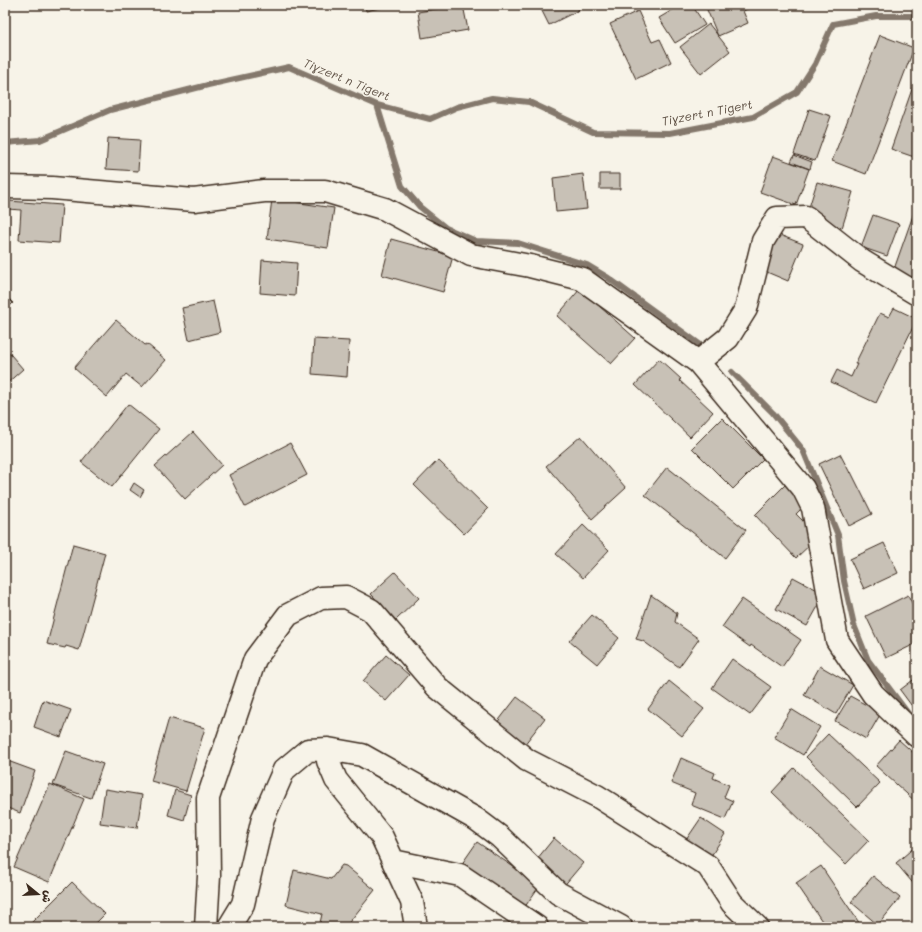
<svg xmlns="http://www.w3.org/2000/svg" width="922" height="932" font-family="Mali,'Playpen Sans Arabic',sans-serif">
  <rect width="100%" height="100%" fill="#f7f3e8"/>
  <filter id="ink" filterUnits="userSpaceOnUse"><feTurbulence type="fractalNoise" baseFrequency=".025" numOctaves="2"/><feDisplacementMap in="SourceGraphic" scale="8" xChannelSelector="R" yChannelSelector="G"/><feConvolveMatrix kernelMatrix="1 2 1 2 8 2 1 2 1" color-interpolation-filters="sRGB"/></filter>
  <g filter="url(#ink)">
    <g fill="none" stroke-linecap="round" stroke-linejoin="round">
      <path stroke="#84786c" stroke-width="6" d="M377,105l25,81 18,21 26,21 30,13 42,2 69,22 20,12 95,69
        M5,143l35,-3 70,-30 98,-25 81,-18 88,38 53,14 27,-12 35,-9 37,4 64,30 77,1 83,-16 44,-25 18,-28 18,-40 43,-8h37l4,-2
        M732,372l41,41 30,37 35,85 6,46 10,44 14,35 42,56"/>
    </g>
    <path fill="#c8c1b6" stroke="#3b2a1e" d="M365,5h28l-27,6z
      M459,5h4l5,25 -46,8 -4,-26z
      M539,5h37l3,5 -30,15z
      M681,5h11l13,20 -30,18 -16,-25z
      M705,5h51l-13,6 5,12 -30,13z
      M638,11l14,31 8,-3 11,23 -35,17 -26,-55z
      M709,24l21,27 -29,23 -21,-27z
      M880,35l34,13 -48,126 -34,-13z
      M917,75v83l-26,-9z
      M809,109l22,7 -16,45 -21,-7z
      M108,138l32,2 -2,31 -32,-2z
      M794,155l18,7 -2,7 -19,-7z
      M773,156l36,13 -13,36 -36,-13z
      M583,174l4,35 -31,3 -3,-34z
      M600,174h20v15h-20z
      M817,182l36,10 -11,36 -36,-11z
      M272,199l62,9 -6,40 -61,-9z
      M9,201l53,4 -3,38 -40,-3 2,-30 -13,-1z
      M917,204v76l-24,-8z
      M873,215l26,9 -12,32 -26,-9z
      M777,234l26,10 -15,37 -26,-11z
      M391,239l62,17 -10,36 -61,-17z
      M262,260l35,3 -2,33 -35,-3z
      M580,289l55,49 -24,26 -54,-48z
      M5,295l8,8 -8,8z
      M213,301l7,31 -31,8 -7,-32z
      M894,308l23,11 -41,84 -45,-21 6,-12 14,7 6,-13h-2l25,-51 9,4z
      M116,320l29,25 2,-1 19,16 -24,27 -16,-13 -19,23 -33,-29z
      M314,339l35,2 -2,36 -35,-3z
      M5,348l18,21 -18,16z
      M659,359l22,20 -2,1 34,32 -23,25 -55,-52z
      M128,404l31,25 -47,58 -31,-25z
      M722,418l41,41 -30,30 -41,-41z
      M193,432l29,33 -37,34 -30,-33z
      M581,436l45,52 -34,31 -46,-53z
      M290,443l17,32 -62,32 -16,-32z
      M840,454l10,19 1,-1 21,42 -23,12 -30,-62z
      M438,460l50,49 -24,25 -50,-49z
      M667,467l79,63 -21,28 -80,-63z
      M134,483l10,7 -4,7 -10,-7z
      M787,483l20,20 -11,11 14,14 5,12 -19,18 -41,-43z
      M583,525l26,25 -26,28 -27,-24z
      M884,543l14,30 -34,16 -14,-30z
      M73,544l32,9 -26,97 -13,-4 -1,2 -18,-4z
      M395,572l24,26 -23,22 -25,-26z
      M793,577l32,17 -18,32 -31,-17z
      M651,595l26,18 -2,9 24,17 -20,28 -36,-26 -7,-2z
      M908,595l9,18v30l-31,15 -20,-42z
      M742,599l59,41 -19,27 -31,-22 -1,2 -28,-20z
      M592,615l27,23 -22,26 -28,-23z
      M386,655l23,20 -23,26 -23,-20z
      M732,659l39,28 -21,28 -38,-27z
      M820,666l33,19 -17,29 -32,-19z
      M917,677v36l-17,-23z
      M669,681l35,28 -22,27 -34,-27z
      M850,696l31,17 -15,26 -31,-18z
      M517,697l28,21 -21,27 -28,-21z
      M43,700l28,10 -10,27 -27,-10z
      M791,709l29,18 -17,28 -29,-18z
      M169,718l36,10 -19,63 -35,-10z
      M828,734l52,49 -23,24 -51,-50z
      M899,740l18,16v47l-41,-37z
      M66,751l37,13 -12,34 -38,-13z
      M681,758l34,15 -2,5 16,7 -5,12 9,4 -8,18 -34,-14 4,-12 -24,-10z
      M5,760l30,11 -15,42 -15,-6z
      M794,768l75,72 -23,24 -74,-72z
      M50,784l34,15 -35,83 -35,-15z
      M105,789l37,6 -5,33 -37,-5z
      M175,790l16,5 -7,25 -16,-5z
      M701,818l24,16 -14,22 -25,-16z
      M554,838l29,25 -21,25 -29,-24z
      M477,842l63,43 -18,26 -63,-43z
      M917,845v43l-21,-25z
      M342,865l4,1 29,24 -28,35 2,2h-30l3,-13 -36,-9 8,-35 37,9z
      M821,866l41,61h-36l-30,-44z
      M873,876l27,22 -22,27 -27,-23z
      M72,882l33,32 -13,13h-65z
      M737,918l8,9h-18z
      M806,921l4,6h-12z"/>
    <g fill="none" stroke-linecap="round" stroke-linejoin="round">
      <g stroke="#3b2a1e" stroke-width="25">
        <path id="street" d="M5,187l47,1 142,12 70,-9h61l60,18 86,46 59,11 52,13 116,83 105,126 10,20 24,132 36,54 44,42
          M698,362l30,-24 18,-29 17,-68 14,-23 29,-1 56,44 55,33
          M328,749v12l8,19 46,57 30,65 4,25
          M393,861l67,14 77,52
          M206,927l3,-51 -1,-78 47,-139 33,-44 33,-17 25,-1 25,13 66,77 90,73 70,36 111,70 24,37 25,24
          M229,927l14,-23 20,-86 21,-48 24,-20 20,-1 34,6 114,64 24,18 58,56 63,34"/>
      </g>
      <use href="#street" stroke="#f7f3e8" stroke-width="22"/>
    </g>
  </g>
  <g text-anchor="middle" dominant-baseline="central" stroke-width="3" stroke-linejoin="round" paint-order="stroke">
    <g font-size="12" font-style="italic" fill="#5f5145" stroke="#f7f3e8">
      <text transform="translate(347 79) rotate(22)">Tiɣzert n Tigert</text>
      <text transform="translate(707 112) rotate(-11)">Tiɣzert n Tigert</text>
    </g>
  </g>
  <rect width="922" height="932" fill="none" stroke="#f7f3e8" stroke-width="20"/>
  <rect x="10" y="10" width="902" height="912" fill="none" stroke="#3b2a1e" stroke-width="1.5" filter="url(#ink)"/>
  <g transform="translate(38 894) rotate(108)" stroke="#f7f3e8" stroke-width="3" paint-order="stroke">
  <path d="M0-3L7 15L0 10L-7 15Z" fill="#3b2a1e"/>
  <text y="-6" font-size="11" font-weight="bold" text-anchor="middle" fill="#3b2a1e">ش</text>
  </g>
</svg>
